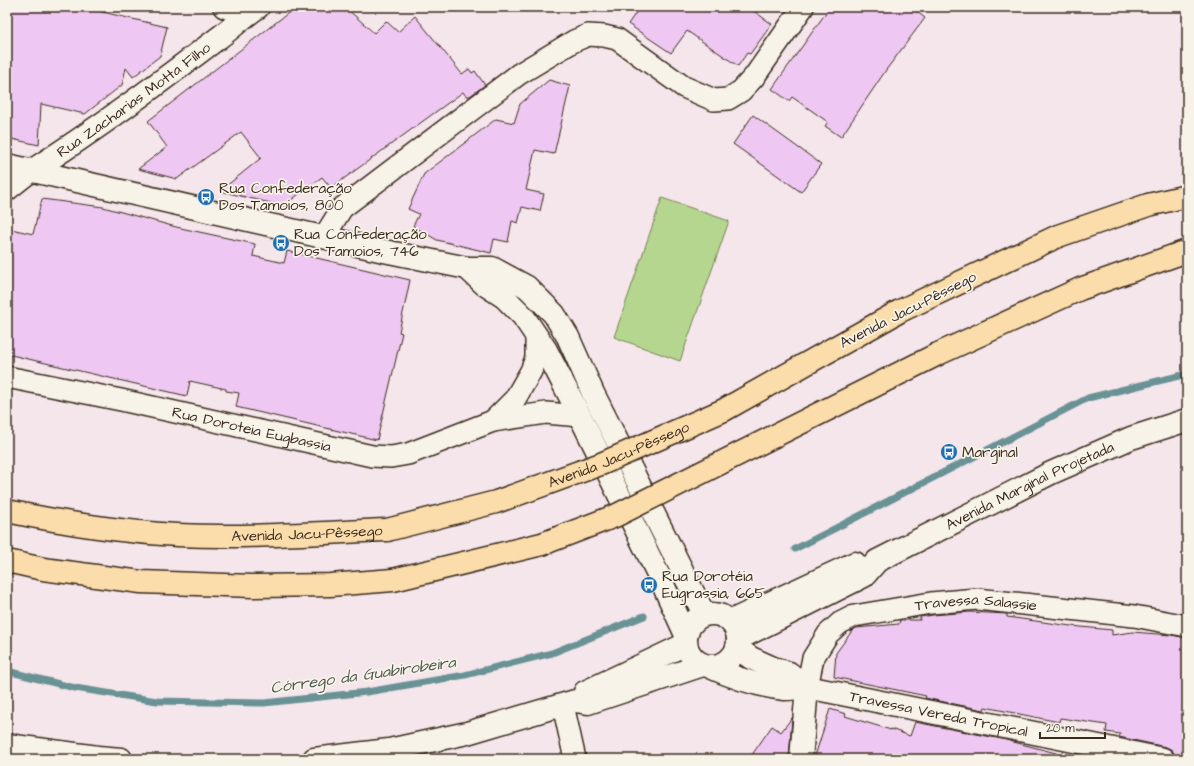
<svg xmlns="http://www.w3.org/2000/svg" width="1194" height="766" font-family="'Architects Daughter',sans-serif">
  <rect width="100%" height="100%" fill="#f4e6eb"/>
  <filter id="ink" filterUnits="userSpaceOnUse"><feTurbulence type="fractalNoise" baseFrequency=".025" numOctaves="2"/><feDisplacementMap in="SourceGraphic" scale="8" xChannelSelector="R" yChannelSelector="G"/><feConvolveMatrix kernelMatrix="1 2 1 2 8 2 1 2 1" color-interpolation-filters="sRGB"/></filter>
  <g filter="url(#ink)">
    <path fill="#b5d68f" stroke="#788056" d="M662,198l67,23 -49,140 -66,-24z"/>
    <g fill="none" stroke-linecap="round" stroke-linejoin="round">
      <path stroke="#699295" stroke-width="7" d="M795,549l293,-151 99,-24
        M7,671l68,17 82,13 107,2 103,-11 98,-17 87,-22 92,-37"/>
    </g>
    <path fill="#eec8f2" stroke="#3b2a1e" d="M7,7h74l86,20 -7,29 -27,21 -7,-9 -4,17 -37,29 -44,-10 -2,41 -32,-7z
      M296,7h49l29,26 12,-12 12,11 17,-16 47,58 7,-5 3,4 3,-2 10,14 -15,11h-4l-3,-4 -132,96 -9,-11 -39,29 -63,-15 41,-33 -20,-26 -64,47 -39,-10 29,-22 -19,-26z
      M640,7h108l24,17 -22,30 -3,-1 -9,13 -51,-35 -16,22 -43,-29z
      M830,7h81l14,11 -39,52 -45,67 -16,-11 3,-4 -36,-25 -3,4 -17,-12z
      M549,80l21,6 -16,68 -19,-4 -9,40 18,4 -4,17 -18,-4 -4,16 -6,-2 -4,21 -14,-3 -3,14 -54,-13 -24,-14 6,-12 -11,-5 16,-35 72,-55 18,4 6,-19z
      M753,115l68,49 -20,28 -68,-48z
      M42,199l61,8 73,20 79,17 -2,12 31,7 3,-12 123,29 -11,52 3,1 -25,107 -141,-33 3,-14 -13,-2v-2l-36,-8 -3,15 -180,-42v-126l26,6z
      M970,612l37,2v3l64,9 41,4v5l20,-3 39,3 16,3v108h-3l-2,13h-7v-4l-3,-5 -6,-3 -47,-10 1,-3 -14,-2 1,-7 -47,-7 -1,4 -74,-15 -1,3 -59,-12 1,-2 -92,-19 2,-24 16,-22 4,-3 43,-4 1,-4h20v-3l13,-2z
      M830,709l16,5 -1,2 46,14v-1l19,7 5,-14 87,17 54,14 -1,6h-241z
      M792,718l-3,41h-40l23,-33 9,6z"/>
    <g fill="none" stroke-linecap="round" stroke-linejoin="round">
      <g stroke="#3b2a1e" stroke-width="24">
        <g id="street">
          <path d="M224,7l22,8"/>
          <path d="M7,190l24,-19"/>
          <path d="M324,237l18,-29 177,-134 55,-33 14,-6 16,1 13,3 67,48 30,13 14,-1 13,-8 13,-14 49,-70"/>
          <path id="s1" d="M7,377l114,23 251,56 19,1 17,-3 85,-33 53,-8 34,3"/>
          <path d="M493,421l22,-22 16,-28 5,-13v-23"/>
          <path id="s2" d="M807,687l6,-29 15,-24 12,-11 14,-7 77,-13 46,-4 157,17 53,10"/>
          <path d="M563,705l12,54"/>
        </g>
      </g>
      <g stroke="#3b2a1e" stroke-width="25">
        <g id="secondary">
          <path d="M7,165l377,86 83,17h25l35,19 27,27 14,23 25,56 111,221"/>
          <path id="s3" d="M31,171c64,-40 125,-86 186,-132 14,-10 26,-22 41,-32"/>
          <path d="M467,268l17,16 20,13 19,19 23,34 34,66 80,162 26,57"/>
          <circle cx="712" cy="640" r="26"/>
          <path d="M731,621l124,-58"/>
          <path id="s4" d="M738,639l126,-63 13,-15 174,-88 80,-35 56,-18"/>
          <path d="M737,648l14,10 22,10 16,5 18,14"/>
          <path id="s5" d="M710,667c24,11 49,19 75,22 7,0 15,-1 22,-2l356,72"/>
          <path d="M585,692l101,-48"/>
          <path d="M7,745l91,12 23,2"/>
          <path d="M314,759l75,-9 78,-17 108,-32 13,2 115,-38"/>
          <path d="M801,759l6,-72"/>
        </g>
      </g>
      <g stroke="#3b2a1e" stroke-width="25">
        <g id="highway">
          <path d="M900,311l158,-75 90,-31 39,-9"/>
          <path d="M938,354l142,-65 107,-38"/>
          <path id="s6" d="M7,511c57,12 113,21 171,24 69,3 139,-2 209,-5"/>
          <path d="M7,561l36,8 98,13 112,4 77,-1 63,-5"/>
        </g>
      </g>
      <use href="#street" stroke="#f7f3e8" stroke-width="21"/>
      <use href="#secondary" stroke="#f7f3e8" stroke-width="22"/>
      <use href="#highway" stroke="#fbddab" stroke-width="22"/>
      <g stroke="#3b2a1e" stroke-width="25" stroke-linecap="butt">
        <g id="highway-bridge">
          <path id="s7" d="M387,530l109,-28 105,-38 123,-54 176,-99"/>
          <path d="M393,580l149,-36 73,-28 323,-162"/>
        </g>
      </g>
      <use href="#highway-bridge" stroke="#fbddab" stroke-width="22"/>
    </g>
  </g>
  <defs>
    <g id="bus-disc" transform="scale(0.9)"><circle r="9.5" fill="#1f6fb2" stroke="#f7f3e8"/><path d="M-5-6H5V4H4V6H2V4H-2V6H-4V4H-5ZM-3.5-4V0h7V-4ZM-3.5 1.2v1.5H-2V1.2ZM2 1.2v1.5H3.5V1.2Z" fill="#fff"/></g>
  </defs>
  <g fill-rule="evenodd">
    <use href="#bus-disc" x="206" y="197"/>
    <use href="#bus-disc" x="281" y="243"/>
    <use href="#bus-disc" x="949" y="452"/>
    <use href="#bus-disc" x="649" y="585"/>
  </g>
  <g text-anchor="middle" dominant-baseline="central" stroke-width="3.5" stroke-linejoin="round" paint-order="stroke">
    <g font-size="15" fill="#3b2a1e" stroke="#f7f3e8">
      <text stroke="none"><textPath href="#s3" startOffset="125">Rua Zacharias Motta Filho</textPath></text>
      <text transform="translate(908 310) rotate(-27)">Avenida Jacu-Pêssego</text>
      <text stroke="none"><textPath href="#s1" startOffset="250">Rua Doroteia Eugbassia</textPath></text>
      <text stroke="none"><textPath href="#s7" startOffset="244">Avenida Jacu-Pêssego</textPath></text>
      <text stroke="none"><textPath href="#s4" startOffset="331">Avenida Marginal Projetada</textPath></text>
      <text stroke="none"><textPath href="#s6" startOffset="302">Avenida Jacu-Pêssego</textPath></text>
      <text stroke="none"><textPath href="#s2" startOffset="213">Travessa Salassie</textPath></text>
      <text stroke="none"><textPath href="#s5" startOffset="235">Travessa Vereda Tropical</textPath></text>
    </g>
    <g font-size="15" fill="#3b2a1e" stroke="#f7f3e8" text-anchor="start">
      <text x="219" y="188">Rua Confederação<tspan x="219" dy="17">Dos Tamoios, 800</tspan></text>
      <text x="294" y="234">Rua Confederação<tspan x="294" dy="17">Dos Tamoios, 746</tspan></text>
      <text x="962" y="452">Marginal</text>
      <text x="662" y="576">Rua Dorotéia<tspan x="662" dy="17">Eugrassia, 665</tspan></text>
    </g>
    <g font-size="16" font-style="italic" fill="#4e5650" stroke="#f7f3e8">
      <text transform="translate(363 675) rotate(-8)">Córrego da Guabirobeira</text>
    </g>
  </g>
  <rect width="1194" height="766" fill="none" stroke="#f7f3e8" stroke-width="24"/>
  <rect x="12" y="12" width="1170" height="742" fill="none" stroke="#3b2a1e" stroke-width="1.5" filter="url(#ink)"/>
  <path d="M1040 732v6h65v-6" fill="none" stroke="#3b2a1e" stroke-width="2"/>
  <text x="1046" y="732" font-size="12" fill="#3b2a1e" stroke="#f7f3e8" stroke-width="3" paint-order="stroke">20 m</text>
</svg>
